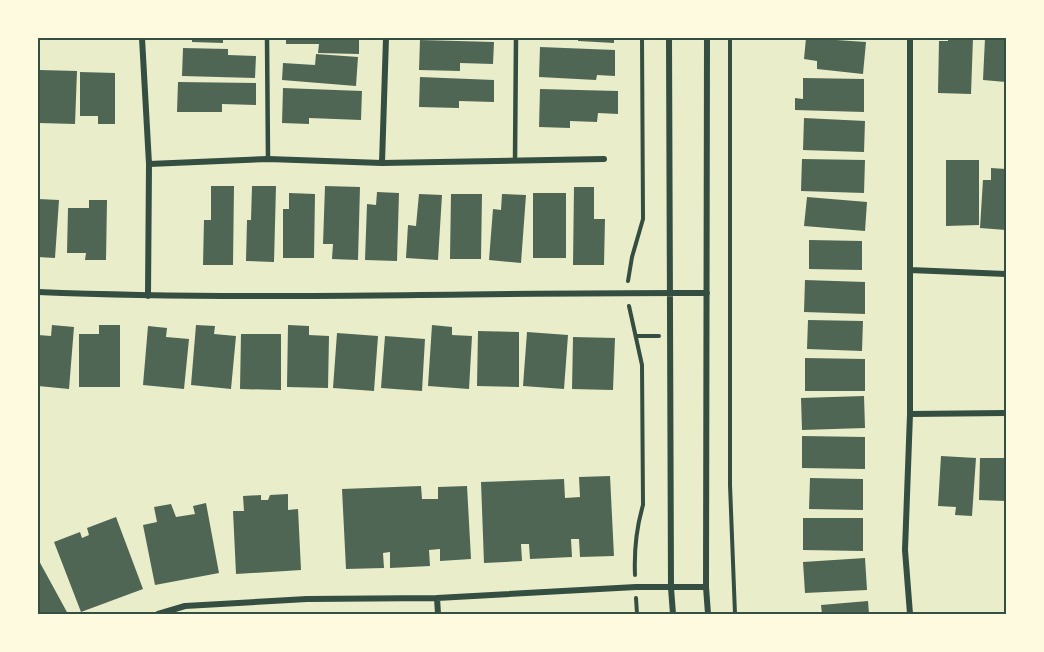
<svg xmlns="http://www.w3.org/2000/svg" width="1044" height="652" font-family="'Exo 2',sans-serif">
  <rect width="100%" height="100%" fill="#e9edc9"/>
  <path fill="#4f6655" d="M192,38h31v5l-31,-1z
    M286,38h73v16l-41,-1 1,-9h-33z
    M578,38h36v5l-36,-2z
    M806,38l60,4 -3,32 -46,-5v-8l-13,-2z
    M948,38h25l-2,56 -33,-1 1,-52h9z
    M985,38h21v44l-23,-2z
    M420,40l74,2 -1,22 -33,-1v8l-41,-1z
    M540,47l75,3v26l-18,-1 -1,5 -57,-3z
    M183,48l45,1v6l28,1 -1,22 -73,-2z
    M316,54l42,3 -2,29 -74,-6 1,-17 32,2z
    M40,70l37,1 -2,53 -36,-1z
    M80,72l35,1v51h-17v-8h-18z
    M420,77l74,3v22l-35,-1v7l-40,-1z
    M803,78l61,1v33l-69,-2v-12l8,1z
    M178,82l78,1v22l-34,-1v8h-45z
    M283,88l79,3 -1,29 -52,-2v6l-27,-1z
    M540,89l78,2v23l-20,-1 -1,9 -27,-1v7l-31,-1z
    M804,118l61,3 -1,31 -61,-2z
    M802,159l63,1 -1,33 -63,-2z
    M946,160h33v65l-33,1z
    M991,168l15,1v61l-26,-2 3,-48h8z
    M211,186h23l-1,79h-30l1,-45h7z
    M252,186h24l-2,76 -28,-1 1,-41h4z
    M325,186l35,1 -2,73 -26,-1 1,-15h-10z
    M574,187h20v32h11l-1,46h-31z
    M377,192l22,1 -2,68 -32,-1 2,-56 9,1z
    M289,193l26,1 -1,64h-31v-49h6z
    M533,193h33v65h-33z
    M419,194l23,1 -4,65 -32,-2 2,-33 8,1z
    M451,194h31l-1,65h-31z
    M502,194l24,1 -5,68 -32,-3 4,-51 8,1z
    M807,197l60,5 -2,29 -61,-5z
    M38,199l21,1 -4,58 -17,-1z
    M89,200h18l-1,60h-21l1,-7h-19l1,-45h21z
    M809,240l53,1v29l-53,-1z
    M805,280l60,2v32l-61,-2z
    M808,320l55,1 -1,30 -55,-2z
    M52,325l22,2 -5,62 -31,-3v-51l13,1z
    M99,325h21v62h-41v-53h20z
    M196,325l19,1 -1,8 22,2 -5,53 -40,-4z
    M288,325l21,1v9l20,1 -1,52 -41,-1z
    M432,325l20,2v8l20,1 -3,53 -41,-3z
    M148,326l19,2 -1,9 23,2 -5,50 -41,-4z
    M478,331l41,1v55l-42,-1z
    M527,332l41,3 -4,54 -41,-3z
    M337,333l41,3 -4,55 -41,-3z
    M241,334h40v56l-41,-1z
    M385,336l40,3 -3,52 -41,-3z
    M573,337l42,1 -2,52 -41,-1z
    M805,358l60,1v32h-60z
    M864,396l1,32 -63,2 -1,-32z
    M802,436l63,1v32l-63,-1z
    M941,456l35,2 -4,58 -17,-1 1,-8 -18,-1z
    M980,458h26v43l-27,-1z
    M610,476l4,80 -34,1 -1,-18h-8l1,18 -42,2 -1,-15h-8l1,17 -38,2 -3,-81 83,-3 1,19 15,-1 -1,-20z
    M810,478l53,1v31l-54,-1z
    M421,486l1,13h16v-12l29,-1 4,73 -31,2v-12l-11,1 1,16 -40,2v-16l-7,1 1,15 -38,1 -4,-80z
    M288,494v16l10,-1 3,61 -65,4 -3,-63h11l-1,-15 18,-1v5h7l2,-5z
    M206,503l13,70 -64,12 -12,-60 14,-3 -3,-15 17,-3 5,13 19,-3 -2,-8z
    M116,517l27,72 -62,23 -27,-70 26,-10 2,6 7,-3 -2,-7z
    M803,518h60v33l-60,-1z
    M865,558l2,32 -62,3 -2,-31z
    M38,559l30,55h-30z
    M868,601l1,13h-47l-1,-9z"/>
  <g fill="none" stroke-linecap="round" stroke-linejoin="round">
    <path stroke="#344e41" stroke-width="4" d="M730,38v447l5,129
      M628,281l4,-24 11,-38 -1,-181
      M629,306l13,59 1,140c-7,24 -9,46 -8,70
      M636,336h23
      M636,598l1,16"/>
    <path stroke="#344e41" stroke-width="4.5" d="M267,38l1,121
      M515,160l1,-122"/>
    <path stroke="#344e41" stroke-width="6" d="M142,38l7,126 -1,132
      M669,38l2,550 2,26
      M707,38l-1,549 2,27
      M382,163l4,-125
      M149,164l119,-5 114,4 222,-4
      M910,270l96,4
      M38,292c223,9 446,0 669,1
      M910,414l96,-1
      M437,598l1,16
      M158,614l27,-8 122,-7 130,-1 199,-11h70
      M910,614l-5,-64 5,-136v-376"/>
  </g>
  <rect width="1044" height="652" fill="none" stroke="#fefae0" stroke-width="78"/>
  <rect x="39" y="39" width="966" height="574" fill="none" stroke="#344e41" stroke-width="2"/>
</svg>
